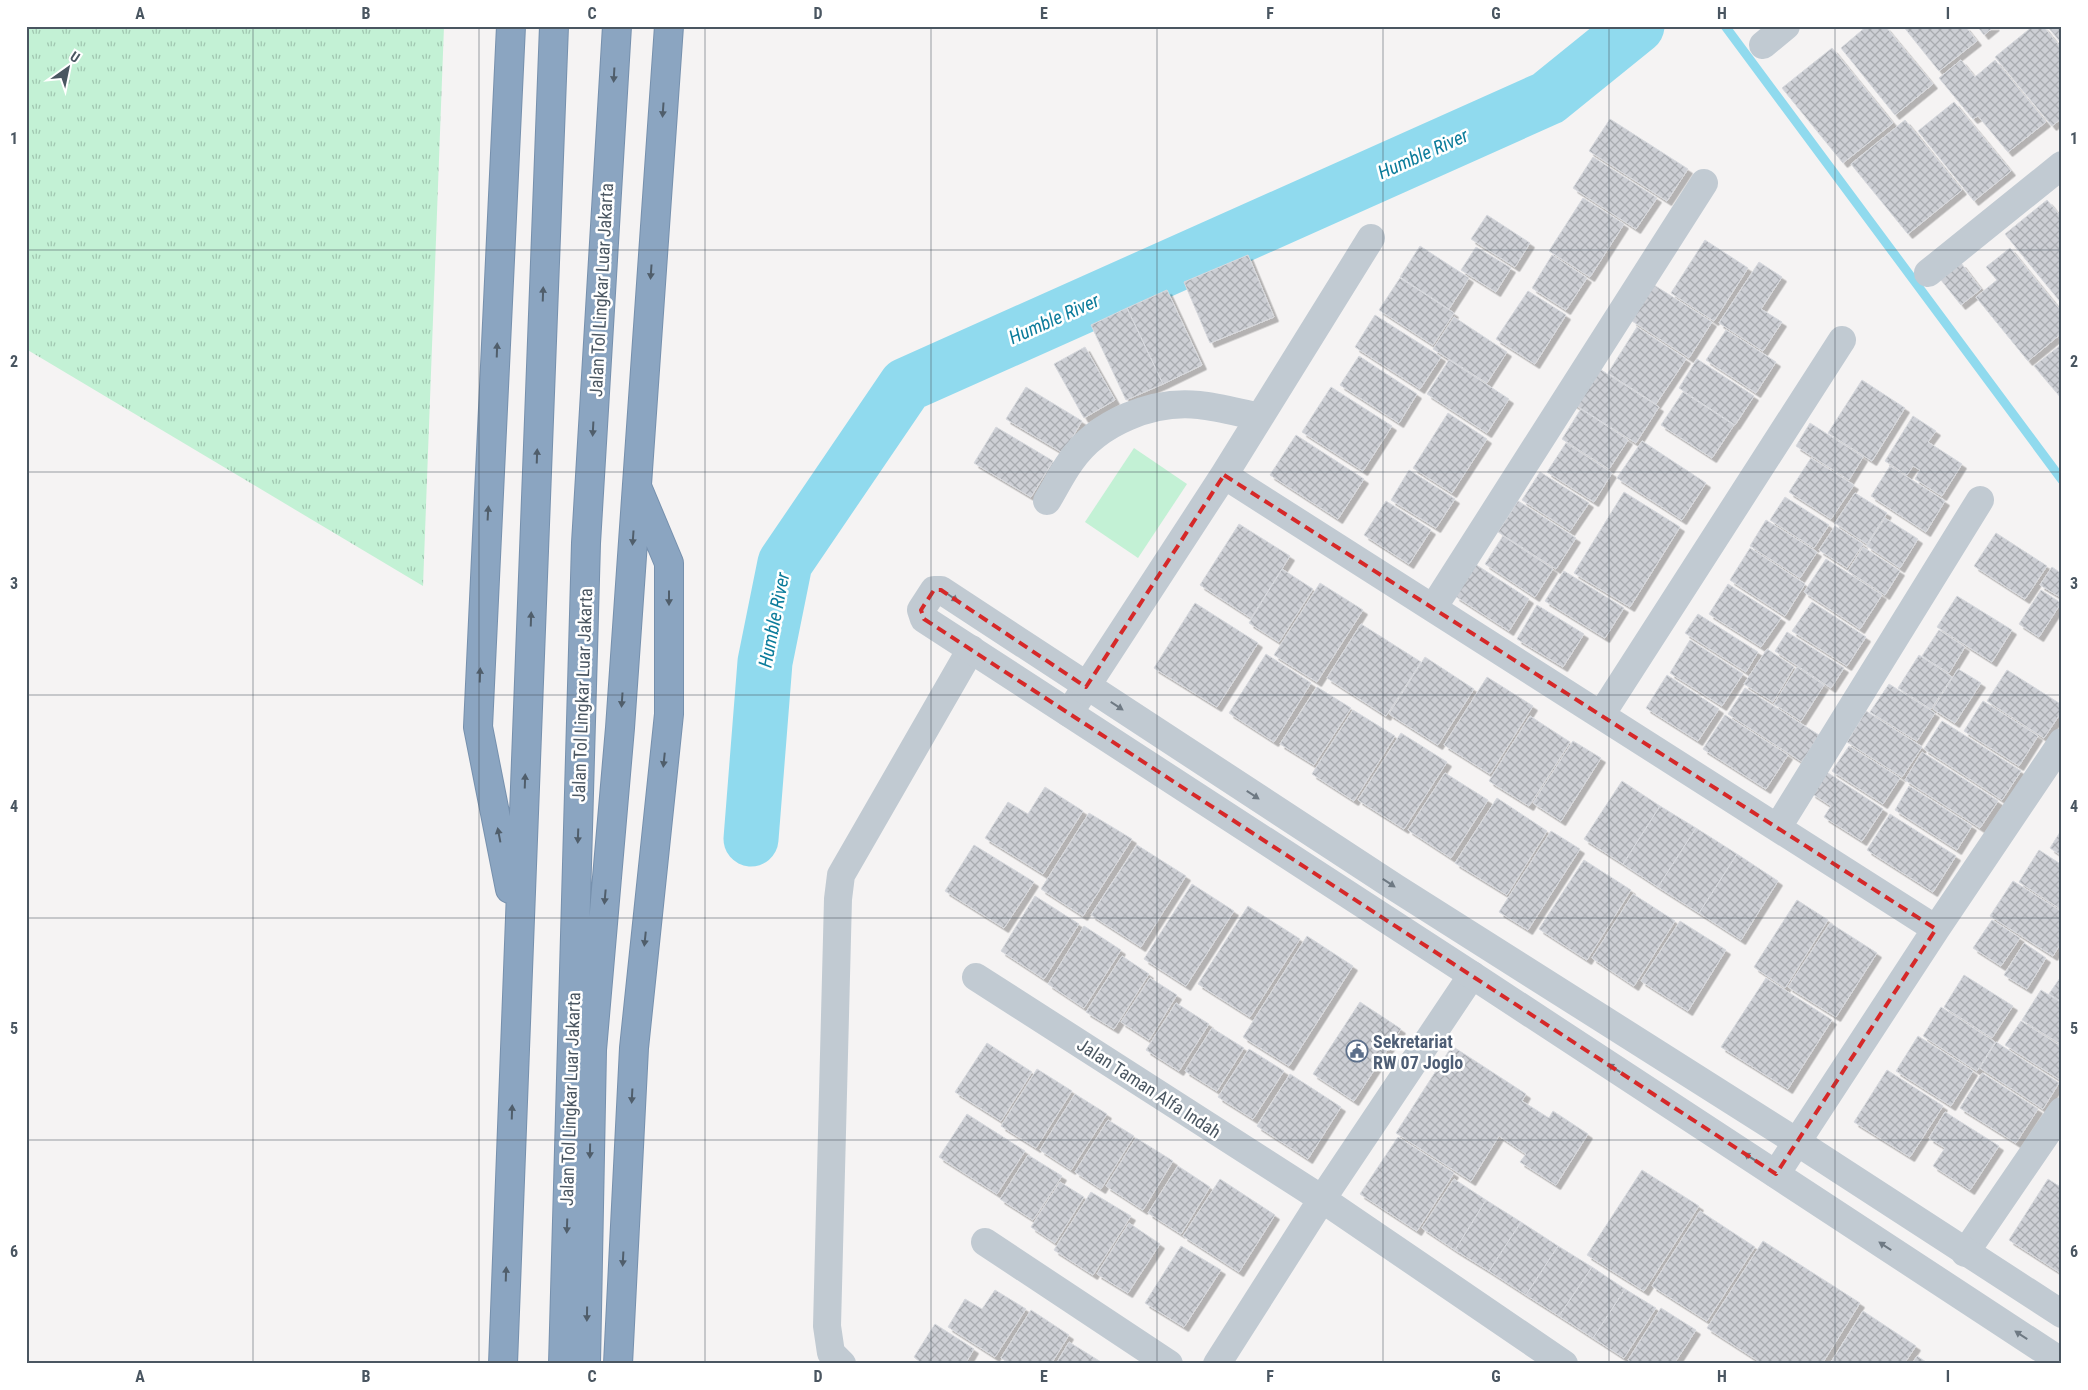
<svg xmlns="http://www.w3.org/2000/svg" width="2088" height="1390" font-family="'Roboto Condensed',sans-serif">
  <defs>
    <pattern id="grass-tufts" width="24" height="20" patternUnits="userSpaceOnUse" patternTransform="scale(1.25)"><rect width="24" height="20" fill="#c3f1d5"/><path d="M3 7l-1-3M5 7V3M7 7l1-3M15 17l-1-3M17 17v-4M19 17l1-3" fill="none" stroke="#a0c6b0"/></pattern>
    <pattern id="building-cross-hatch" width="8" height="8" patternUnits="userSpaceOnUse" patternTransform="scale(1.25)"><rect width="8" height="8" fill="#cdcfd5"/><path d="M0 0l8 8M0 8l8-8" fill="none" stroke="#a8abb0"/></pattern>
    <filter id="shadow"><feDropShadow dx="4.5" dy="4.5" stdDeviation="0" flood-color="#0004"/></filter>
  </defs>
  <rect width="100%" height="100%" fill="#f5f3f3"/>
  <path fill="url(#grass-tufts)" d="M26,26h418l-21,560 -397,-237z"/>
  <path fill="#c3f1d5" d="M1134,448l53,36 -49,74 -53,-36z"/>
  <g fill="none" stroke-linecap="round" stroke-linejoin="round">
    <path stroke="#90daee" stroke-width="9" d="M1725,26l337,454"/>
    <path stroke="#90daee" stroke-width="55" d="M751,839l14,-177 20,-99 121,-178 642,-287 89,-72"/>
  </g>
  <path fill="url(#building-cross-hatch)" stroke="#d7d9de" filter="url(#shadow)" d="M1867,26h18l48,58 -38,31 -54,-67z
    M1903,26h62l12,15 -38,30z
    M1977,26h18l-11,9z
    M2033,26h10l19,23v69l-10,8 -57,-69z
    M2047,26h15v18z
    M1832,48l61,75 -50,40 -61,-75z
    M1961,60l14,17 20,-17 51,62 -38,30 -30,-36 -5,3 -34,-41z
    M1954,102l57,69 -37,30 -56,-70z
    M1610,119l78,50 -21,32 -78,-50z
    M1905,120l57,70 -54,44 -57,-70z
    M1593,157l64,41 -21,31 -63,-41z
    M1583,198l41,26 -34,53 -41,-26z
    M2047,200l15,18v86l-57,-70z
    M1487,215l43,28 -15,24 -44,-28z
    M1705,240l43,28 -34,53 -43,-28z
    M1420,246l49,32 -20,31 -49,-32z
    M1476,247l35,21 -15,24 -35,-22z
    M2010,248l52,64v21l-34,28 -52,-64 21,-17 -11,-13z
    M1248,255l26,62 -64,26 -26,-61z
    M1552,255l35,23 -21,32 -34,-22z
    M1759,262l23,15 -21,32 21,13 -19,29 -44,-28z
    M1961,263l20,26 -20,16 -20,-25z
    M1400,278l54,35 -21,32 -54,-35z
    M1654,285l58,37 -23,36 -57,-37z
    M1167,290l35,75 -39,19 -36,-76z
    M1528,291l38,24 -31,49 -39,-25z
    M1127,308l36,76 -37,16 -35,-75z
    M1375,315l66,42 -21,32 -65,-42z
    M1454,317l53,35 -20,31 -54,-34z
    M1637,327l49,32 -30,45 -48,-31z
    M1726,330l50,32 -20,31 -50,-33z
    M2062,344v55l-28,-33z
    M1085,347l30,53 -31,18 -30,-54z
    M1359,356l58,38 -18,29 -59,-38z
    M1697,359l57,37 -19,29 -56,-37z
    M1449,360l60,39 -22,34 -60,-39z
    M1595,366l64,41 -23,36 -64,-40z
    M1862,380l43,28 -33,53 -44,-28z
    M1026,387l56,34 -19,32 -57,-34z
    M1331,387l61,39 -29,45 -61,-39z
    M1683,392l51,33 -22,33 -51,-33z
    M1581,409l47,31 -19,29 -47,-30z
    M1448,413l39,26 -35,54 -39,-25z
    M1913,416l23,15 -8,11 34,22 -20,32 -27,-17 5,-9 -7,-4 -6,9 -22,-14z
    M1810,423l53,34 -14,23 -53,-34z
    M996,427l57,34 -22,36 -57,-34z
    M1296,435l68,44 -26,40 -68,-44z
    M1642,441l64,42 -24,37 -65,-42z
    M1566,443l46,30 -18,29 -47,-30z
    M1811,458l43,27 -23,34 -42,-27z
    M1890,466l55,35 -19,31 -55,-36z
    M1409,470l46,29 -19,29 -45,-28z
    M1540,472l49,31 -19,28 -48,-31z
    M1624,492l56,35 -50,80 -56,-34z
    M1855,493l32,20 -20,31 -32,-21z
    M1785,497l44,28 -15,23 -44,-28z
    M1386,501l45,29 -22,34 -45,-29z
    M1518,501l58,37 -20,31 -58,-37z
    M1885,518l33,21 -18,29 -33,-22z
    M1766,520l51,32 -17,26 -50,-32z
    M1239,524l51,32 -39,62 -51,-33z
    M1835,526l28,18 -16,24 -28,-18z
    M1996,533l51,33 -22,33 -51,-33z
    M1503,536l50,33 -18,28 -50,-33z
    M1863,547l37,24 -15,24 -37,-24z
    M1750,548l55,36 -20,32 -55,-36z
    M1826,559l56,36 -22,34 -56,-37z
    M1475,564l54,35 -20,32 -54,-35z
    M2052,567l10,7v20l-2,3 -20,-12z
    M1282,569l31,20 -34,53 -30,-19z
    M1564,571l60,37 -19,30 -60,-37z
    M1320,583l43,27 -46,72 -43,-27z
    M1728,584l53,34 -20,29 -52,-33z
    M2041,590l20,13 -22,34 -20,-13z
    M1957,596l55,34 -20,32 -55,-35z
    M1812,602l54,35 -19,29 -55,-35z
    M1195,603l63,40 -41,64 -63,-39z
    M1537,605l47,29 -21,33 -46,-28z
    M1698,614l60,38 -12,20 -61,-39z
    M1361,624l60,38 -35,54 -59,-38z
    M1939,630l26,17 -16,26 -27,-17z
    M1787,632l57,36 -13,20 -56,-37z
    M1690,640l53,34 -21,32 -52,-33z
    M1767,649l27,18 -21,35 -29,-18z
    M1266,654l45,29 -37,59 -45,-29z
    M1919,655l33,22 -21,32 -33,-21z
    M1425,657l49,32 -36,56 -49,-31z
    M1797,667l27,18 -23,36 -27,-17z
    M1958,669l23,14 -26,40 -22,-14z
    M2007,670l55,35v6l-18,27 -57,-37z
    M1667,675l52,34 -21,32 -52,-33z
    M1487,677l46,29 -43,68 -46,-29z
    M1889,684l46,29 -18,28 -47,-29z
    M1317,687l34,21 -37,57 -34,-21z
    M1745,688l74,47 -17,27 -74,-48z
    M1983,701l55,35 -19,30 -55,-35z
    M1353,710l42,26 -41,65 -42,-27z
    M1866,711l56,36 -20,30 -55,-35z
    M1725,715l63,40 -22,34 -63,-40z
    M1530,716l40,26 -41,64 -40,-25z
    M1942,721l79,50 -19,29 -78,-51z
    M1401,733l46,29 -43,67 -46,-29z
    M1573,741l28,17 -40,63 -28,-18z
    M1849,746l51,32 -17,26 -51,-33z
    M1922,752l76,49 -18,27 -75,-48z
    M1825,771l58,38 -21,32 -38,-24 7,-11 -20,-13z
    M1445,773l43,27 -37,58 -43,-28z
    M1622,781l38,25 -37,58 -39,-25z
    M1909,786l63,40 -15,24 -62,-40z
    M1045,787l38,24 -40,63 -58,-36 23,-36 20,12z
    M1497,798l50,33 -40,64 -52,-32z
    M1660,806l36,22 -38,59 -35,-23z
    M1089,813l43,26 -49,77 -42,-27z
    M1890,814l66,42 -23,36 -66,-42z
    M1696,828l41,26 -38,59 -41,-26z
    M2062,829v27l-12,-8z
    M1551,831l29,18 -52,81 -29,-18z
    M974,845l60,37 -30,46 -59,-37z
    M1137,845l49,31 -45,71 -50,-32z
    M2039,850l23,15v45l-43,-28z
    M1737,854l41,27 -37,59 -42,-27z
    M1584,860l47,30 -44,70 -48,-31z
    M2013,881l49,31v29l-9,15 -63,-40z
    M1192,884l42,27 -48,75 -42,-27z
    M1633,894l42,27 -41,65 -42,-28z
    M1035,896l44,28 -35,55 -43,-28z
    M1797,900l31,20 -43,68 -31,-21z
    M1248,906l52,33 -50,78 -52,-33z
    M1992,920l28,18 -19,28 -28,-18z
    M1680,921l46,29 -38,61 -47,-30z
    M1830,923l47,30 -41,64 -48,-30z
    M1084,926l37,24 -37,58 -36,-24z
    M1307,936l46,30 -64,100 -46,-29z
    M2024,943l22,15 -19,31 -23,-14z
    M1122,956l27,18 -35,55 -28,-17z
    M1964,975l49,31 -21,32 -48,-31z
    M2062,975v27l-13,-8z
    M1150,978l27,17 -28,45 -28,-18z
    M1766,978l66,42 -44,69 -67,-42z
    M2041,990l21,13v42l-40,-25z
    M1360,1002l41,27 -47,72 -41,-27z
    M1176,1003l33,21 -30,47 -33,-21z
    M1941,1007l54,35 -18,29 -54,-35z
    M2021,1021l41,26v34l-57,-36z
    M1212,1028l32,20 -27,43 -32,-20z
    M1918,1036l55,35 -22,35 -55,-35z
    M1996,1042l63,41 -16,26 -63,-41z
    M987,1043l45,29 -31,49 -46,-29z
    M1452,1046l74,48 -4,7 27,17 4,-7 35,23 -32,51 -36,-23 6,-8 -27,-18 -28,45 -75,-48z
    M1249,1049l35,22 -31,48 -35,-22z
    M1037,1069l35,22 -36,57 -35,-22z
    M1887,1070l56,36 -33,51 -56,-35z
    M1982,1073l56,36 -22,34 -56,-35z
    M1290,1074l51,33 -33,52 -51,-33z
    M1075,1094l32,20 -36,56 -31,-20z
    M1945,1112l54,34 -29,44 -37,-24 12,-18 -16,-10z
    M967,1114l58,37 -28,43 -58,-37z
    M1108,1120l26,16 -33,53 -26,-17z
    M1398,1137l56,36 -37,58 -57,-37z
    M1136,1138l37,23 -30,49 -37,-24z
    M1028,1155l34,21 -29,44 -33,-21z
    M1178,1166l32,21 -29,47 -33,-21z
    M1642,1170l57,36 -55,85 -57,-36z
    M1220,1179l55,36 -36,57 -56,-36z
    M1454,1179l32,21 -31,50 -33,-22z
    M2048,1179l14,9v86l-53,-34z
    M1060,1182l24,15 -29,46 -24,-16z
    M1091,1192l40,24 -38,59 -39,-25z
    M1486,1200l35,22 -32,49 -34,-21z
    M1700,1211l55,36 -48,74 -55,-35z
    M1521,1222l37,24 -32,49 -37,-24z
    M1129,1223l31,21 -32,49 -31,-19z
    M1763,1241l97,62 -38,61h-59l-56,-36z
    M1181,1246l40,24 -37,57 -39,-24z
    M1558,1246l34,21 -33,49 -33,-21z
    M1592,1267l33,22 -32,49 -34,-22z
    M1625,1289l31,19 -32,50 -31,-20z
    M995,1290l31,19 -31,48 -47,-30 17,-28 17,10z
    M1661,1308l35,22 -22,34h-40l-6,-4z
    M1031,1310l38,25 -18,29h-41l-9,-6z
    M1863,1311l53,35 -12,18h-74z
    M935,1324l39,25 -7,12 4,3h-53l1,-3 -5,-4z
    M1069,1342l32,20 -1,2h-44z
    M1917,1356l12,8h-17z"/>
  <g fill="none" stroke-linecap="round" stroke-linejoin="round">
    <g stroke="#7690ad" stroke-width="30">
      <path id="motorway" d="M510,889l-32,-162 33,-701
        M503,1364l51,-1338
        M563,1364l23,-821 31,-517
        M586,1364l6,-314 28,-322 49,-702
        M618,1364l16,-316 35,-334v-151l-31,-74"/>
    </g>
    <path stroke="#c1cad2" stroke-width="28" d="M1763,45l23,-19
      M1928,273l134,-108
      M1224,475l712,454
      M1047,501c8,-13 15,-28 24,-40 27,-39 82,-61 128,-56 20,2 41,8 61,12
      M1433,608l271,-425
      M1069,713l155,-238 147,-237
      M1601,715l241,-375
      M1778,827l202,-327
      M976,977l346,222 242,165
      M1776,1174l160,-245 126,-187
      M985,1242l184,122
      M1965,1253l97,-142
      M842,1364l-11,-11 -4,-27 11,-427 3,-24 130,-226
      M1217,1364l105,-165 150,-224"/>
    <path stroke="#c1cad2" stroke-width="28" d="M2062,1314l-265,-172 -401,-254 -455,-298h-7l-13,20 3,9 548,356 590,387"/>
    <use href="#motorway" stroke="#8ba5c1" stroke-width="28"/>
  </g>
  <defs><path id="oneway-solid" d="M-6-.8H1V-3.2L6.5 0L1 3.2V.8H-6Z" transform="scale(1.25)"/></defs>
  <g fill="#505e6b">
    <use href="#oneway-solid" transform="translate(614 75) rotate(93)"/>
    <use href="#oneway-solid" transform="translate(663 110) rotate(94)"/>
    <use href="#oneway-solid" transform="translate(651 272) rotate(94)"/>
    <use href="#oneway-solid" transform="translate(543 294) rotate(-88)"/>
    <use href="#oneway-solid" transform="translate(497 350) rotate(-88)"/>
    <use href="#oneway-solid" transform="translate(593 429) rotate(93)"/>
    <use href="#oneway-solid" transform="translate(537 456) rotate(-88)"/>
    <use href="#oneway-solid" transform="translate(488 513) rotate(-87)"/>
    <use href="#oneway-solid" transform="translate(633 538) rotate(94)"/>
    <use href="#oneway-solid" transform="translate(669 598) rotate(90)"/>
    <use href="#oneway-solid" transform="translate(531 619) rotate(-88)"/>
    <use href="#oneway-solid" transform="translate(480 675) rotate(-88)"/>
    <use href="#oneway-solid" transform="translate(622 700) rotate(94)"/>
    <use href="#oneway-solid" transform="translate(664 760) rotate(96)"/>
    <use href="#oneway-solid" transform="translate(525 781) rotate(-88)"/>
    <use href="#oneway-solid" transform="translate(499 835) rotate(-101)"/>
    <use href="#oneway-solid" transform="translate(578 836) rotate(92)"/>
    <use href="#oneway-solid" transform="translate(605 897) rotate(95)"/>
    <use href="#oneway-solid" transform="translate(645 939) rotate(96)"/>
    <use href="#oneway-solid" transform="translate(632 1096) rotate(93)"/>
    <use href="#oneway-solid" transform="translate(512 1112) rotate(-88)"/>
    <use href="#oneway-solid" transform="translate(590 1151) rotate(91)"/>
    <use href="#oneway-solid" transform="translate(567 1226) rotate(92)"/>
    <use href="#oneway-solid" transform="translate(623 1259) rotate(93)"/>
    <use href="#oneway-solid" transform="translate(506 1274) rotate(-88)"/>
    <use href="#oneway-solid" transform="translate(587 1314) rotate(91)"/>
  </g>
  <g fill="#6e7983">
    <use href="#oneway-solid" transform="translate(952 597) rotate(35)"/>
    <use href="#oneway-solid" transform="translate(1117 706) rotate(33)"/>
    <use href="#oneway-solid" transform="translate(1253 795) rotate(33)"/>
    <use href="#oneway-solid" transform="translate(1389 883) rotate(33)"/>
    <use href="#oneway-solid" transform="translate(1614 1068) rotate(-147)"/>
    <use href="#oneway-solid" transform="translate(1750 1157) rotate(-147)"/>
    <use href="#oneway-solid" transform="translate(1885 1246) rotate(-147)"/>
    <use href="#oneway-solid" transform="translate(2021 1335) rotate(-147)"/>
  </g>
  <path fill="none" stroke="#d62828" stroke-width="4" stroke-dasharray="10 6" stroke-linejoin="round" d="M1224,475l712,454 -160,245 -852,-555 -3,-9 13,-20h7l145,97z"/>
  <path fill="none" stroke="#4a5661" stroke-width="1" stroke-opacity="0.55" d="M253,26v1338M479,26v1338M705,26v1338M931,26v1338M1157,26v1338M1383,26v1338M1609,26v1338M1835,26v1338M26,250h2036M26,472h2036M26,695h2036M26,918h2036M26,1140h2036"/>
  <defs>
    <g id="civic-ring" transform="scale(1.125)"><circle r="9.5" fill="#fff" stroke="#5c6f8a" stroke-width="1.5"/><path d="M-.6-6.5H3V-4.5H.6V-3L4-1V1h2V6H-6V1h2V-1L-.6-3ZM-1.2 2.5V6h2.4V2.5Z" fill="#5c6f8a"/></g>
  </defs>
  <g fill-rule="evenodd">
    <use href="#civic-ring" x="1357" y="1051"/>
  </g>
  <g text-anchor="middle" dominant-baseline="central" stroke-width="5" stroke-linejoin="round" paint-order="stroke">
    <g font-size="18" fill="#4a5661" stroke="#fff">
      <text transform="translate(601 290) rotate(-87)">Jalan Tol Lingkar Luar Jakarta</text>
      <text transform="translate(582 695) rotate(-88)">Jalan Tol Lingkar Luar Jakarta</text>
      <text transform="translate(1149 1088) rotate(33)">Jalan Taman Alfa Indah</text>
      <text transform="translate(570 1099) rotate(-88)">Jalan Tol Lingkar Luar Jakarta</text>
    </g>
    <g font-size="18" font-weight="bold" fill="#4e5e75" stroke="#fff" text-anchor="start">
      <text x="1373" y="1041">Sekretariat<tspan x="1373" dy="21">RW 07 Joglo</tspan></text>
    </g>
    <g font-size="19" font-style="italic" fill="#0c7c9b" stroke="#fff">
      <text transform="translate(1423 154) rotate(-24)">Humble River</text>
      <text transform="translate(1054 319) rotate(-24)">Humble River</text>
      <text transform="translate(774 620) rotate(-79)">Humble River</text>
    </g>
  </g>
  <rect width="2088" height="1390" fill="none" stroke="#ffffff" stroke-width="55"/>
  <g transform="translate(68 68) rotate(33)" stroke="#ffffff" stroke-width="4" paint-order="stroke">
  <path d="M0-4L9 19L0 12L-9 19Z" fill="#4a5661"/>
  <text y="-8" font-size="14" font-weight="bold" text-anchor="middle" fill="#4a5661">U</text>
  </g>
  <rect x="28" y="28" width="2032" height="1334" fill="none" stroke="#4a5661" stroke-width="2"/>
  <g font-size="16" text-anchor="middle" font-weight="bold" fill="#4a5661">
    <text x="140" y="19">A</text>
    <text x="366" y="19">B</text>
    <text x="592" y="19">C</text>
    <text x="818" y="19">D</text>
    <text x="1044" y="19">E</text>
    <text x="1270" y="19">F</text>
    <text x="1496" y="19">G</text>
    <text x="1722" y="19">H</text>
    <text x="1948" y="19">I</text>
    <text x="14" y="144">1</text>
    <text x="2074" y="144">1</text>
    <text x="14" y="367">2</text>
    <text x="2074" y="367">2</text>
    <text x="14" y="589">3</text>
    <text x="2074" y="589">3</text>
    <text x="14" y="812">4</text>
    <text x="2074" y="812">4</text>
    <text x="14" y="1034">5</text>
    <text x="2074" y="1034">5</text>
    <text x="14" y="1257">6</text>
    <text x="2074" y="1257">6</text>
    <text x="140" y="1382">A</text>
    <text x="366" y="1382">B</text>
    <text x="592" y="1382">C</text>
    <text x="818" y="1382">D</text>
    <text x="1044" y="1382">E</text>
    <text x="1270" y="1382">F</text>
    <text x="1496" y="1382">G</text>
    <text x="1722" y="1382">H</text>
    <text x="1948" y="1382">I</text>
  </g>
</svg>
